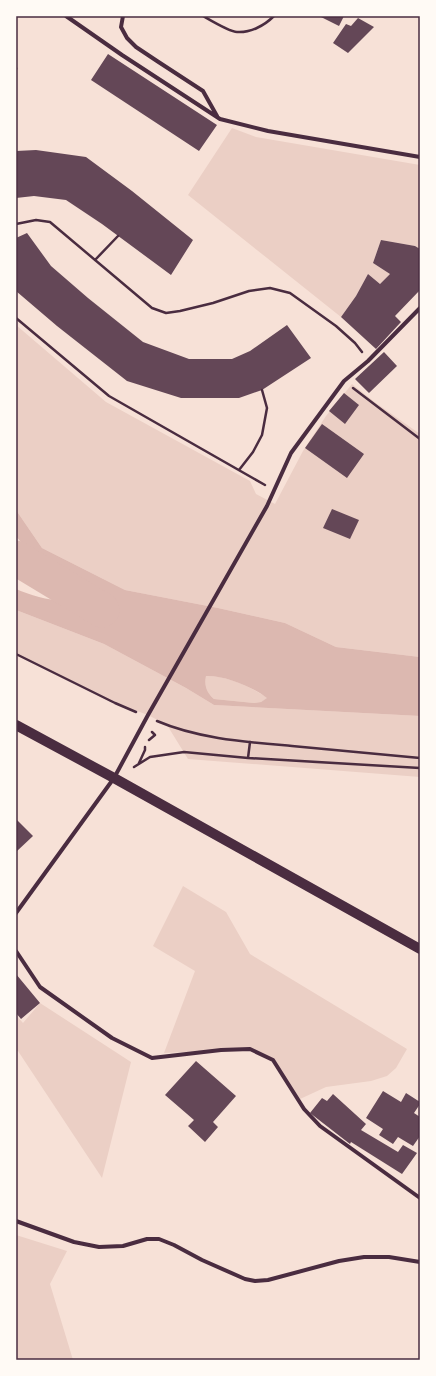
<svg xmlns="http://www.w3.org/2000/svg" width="436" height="1376" font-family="Mulish,sans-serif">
  <rect width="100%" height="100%" fill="#f7e1d7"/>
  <path fill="#ebcfc5" d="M232,128l24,9 164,28v84l-5,-3 -34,-6 -8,23 17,11 -10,10 -12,-10 -12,22 -15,21 -153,-122z
    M16,325l90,77 144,79 6,13 19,10 28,-53 23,-35 26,-32 24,19 44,31v223l-84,-10 -51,-24 -67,-15 -93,-18 -83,-42 -26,-38z
    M16,610l88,34 82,44 28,17 206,11v61l-232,-18 -21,-34 -19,-10 -33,-12 -99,-49z
    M206,676c21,-1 44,11 62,22l-7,4 -7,1 -40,-4c-7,-6 -10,-13 -8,-23z
    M183,886l43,26 24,42 157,95 -11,19 -9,8 -16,5 -45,6 -26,12 -27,-39 -23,-11 -86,4 31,-82 -42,-25z
    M40,1003l91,59 -29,116 -84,-127h-2v-36l7,8z
    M16,1235l51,16 -17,33 23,76h-57z"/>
  <path fill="#dcb8b0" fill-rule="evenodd" d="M16,510l26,38 83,42 93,18 67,15 51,24 84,10v59l-206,-11 -28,-17 -82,-44 -88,-34v-21c16,7 37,13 55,11l1,-1v-5l-25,-22 -19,-21 -12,-15zM206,676c18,-1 47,11 61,22l-6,4 -7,1 -40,-4c-7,-6 -10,-13 -8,-23z"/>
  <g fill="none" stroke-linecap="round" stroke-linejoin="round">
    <path stroke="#dcb8b0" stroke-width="35" d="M16,558l86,52"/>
  </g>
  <path fill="#644757" d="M319,16h25l-5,10z
    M358,18l16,9 -26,26 -15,-10 13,-19 5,2z
    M108,54l109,71 -18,26 -108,-71z
    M36,150l50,7 46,34 61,49 -22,35 -69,-51 -36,-24 -32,-4 -18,2v-47z
    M27,233l24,33 37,32 55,44 46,17h43l18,-8 37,-26 24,33 -49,32 -23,8h-58l-54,-17 -70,-55 -41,-35v-53z
    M381,240l34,6 5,3v41l-25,26 6,6 -25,27 -35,-32 15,-21 12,-22 12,10 10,-10 -17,-11z
    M384,352l13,14 -28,27 -14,-14z
    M344,393l15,12 -14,19 -16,-13z
    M322,424l42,30 -17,24 -42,-30z
    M332,509l27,11 -9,19 -27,-11z
    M16,819l17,17 -17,16z
    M16,974l24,29 -19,16 -5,-6z
    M196,1061l40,35 -23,26 5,5 -13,15 -17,-16 6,-6 -29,-25z
    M383,1091l18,11 5,-9 14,9v2l-6,9 6,4v19l-7,10 -15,-9 -5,7 -14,-9 4,-6 -17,-11z
    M333,1094l33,30 -5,6 37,22 5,-7 14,8 -15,21 -51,-32 -1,2 -40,-31 12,-15 5,3z"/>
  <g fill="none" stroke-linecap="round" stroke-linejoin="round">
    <path stroke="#4a2c40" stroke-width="2.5" d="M203,16c7,4 27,16 34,16 14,1 28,-7 37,-16
      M16,68v1
      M16,224l20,-4 14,2 102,86 14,5 14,-2 33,-8 36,-12 21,-3 20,5 46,33 19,17 7,9
      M95,260l23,-24
      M16,318l93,78 156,89
      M353,388l67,51
      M239,470l14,-18 9,-17 5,-27 -5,-18
      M16,654l99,49 21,9
      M157,721c42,18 90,21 135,25 43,4 85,8 128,12
      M149,740l6,-5 -3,-3
      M248,758l2,-16
      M139,763l6,-13v-3
      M134,767l16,-10 34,-5 64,6 172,10"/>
    <path stroke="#4a2c40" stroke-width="4" d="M66,16l56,39 98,64 48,12 152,26
      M123,16l-2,11 6,11 9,9 21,14 46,30 14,25
      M16,913l98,-135 34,-63 119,-209 24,-53 53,-72 24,-20 52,-53
      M16,951l24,36 72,51 40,20 69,-8 29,-1 23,11 31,49 16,17 100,72
      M16,1221l58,21 25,5 24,-1 24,-7h12l15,6 28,15 43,19 10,2 13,-1 71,-19 25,-4h25l31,5"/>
    <path stroke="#4a2c40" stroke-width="10" d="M16,725l98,53 306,171"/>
  </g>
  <rect width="436" height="1376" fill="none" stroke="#fffaf5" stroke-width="34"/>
  <rect x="17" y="17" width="402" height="1342" fill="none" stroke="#4a2c40" stroke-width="1.5"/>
</svg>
